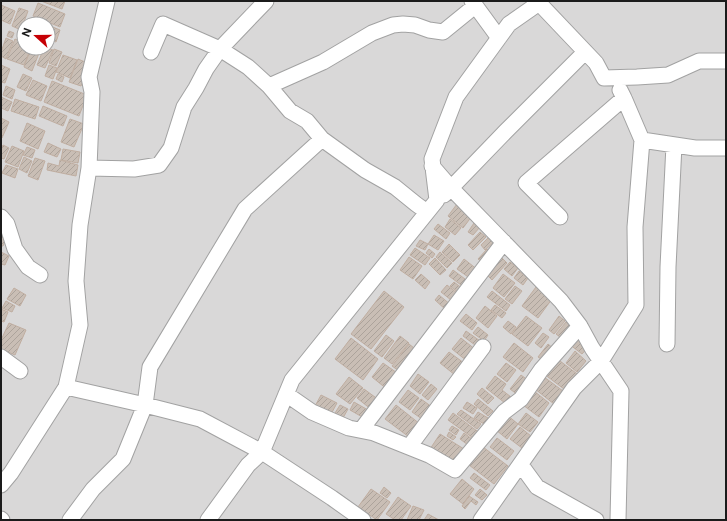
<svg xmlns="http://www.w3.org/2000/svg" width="727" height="521" font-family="'Public Sans',sans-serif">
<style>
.residential{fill:#d9d8d8;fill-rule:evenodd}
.building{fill:url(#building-hatch);stroke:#c0aea1}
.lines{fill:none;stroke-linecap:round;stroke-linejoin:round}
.minor-casing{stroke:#a2a2a2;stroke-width:17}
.minor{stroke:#fff;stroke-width:15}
</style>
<defs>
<pattern id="building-hatch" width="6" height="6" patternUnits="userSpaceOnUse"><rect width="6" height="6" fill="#c9beb5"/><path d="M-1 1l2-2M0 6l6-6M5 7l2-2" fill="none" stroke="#aca39b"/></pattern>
</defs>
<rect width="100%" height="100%" fill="#eee8df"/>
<!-- residential -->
<path class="residential" d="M1,1H726V520H1ZM24,24H48V48H24Z"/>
<!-- building -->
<path class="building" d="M41,1H65L62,9Z
M38,3L65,14L60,27L33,16Z
M1,5L15,11L10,24L1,20Z
M19,8L28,11L21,30L12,26Z
M31,18L45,24H29Z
M48,25L60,30L56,42L48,39Z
M9,31L14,33L12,38L7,36Z
M21,32L24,33V42L18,40Z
M6,38L13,41L6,59L1,56V52Z
M15,39L24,43V48H31L24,65L7,59Z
M31,48H41L32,71L24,67Z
M44,48H48L53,50L45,68L37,65Z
M54,49L62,52L56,66L49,63Z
M63,55L77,60L70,78L56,72Z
M78,59L90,64L81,86L69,82Z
M1,65L10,69L5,83L1,82Z
M49,65L57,68L53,79L45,76Z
M23,74L32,78L26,91L17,87Z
M58,74L64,77L62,82L56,79Z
M33,80L47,86L41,101L26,95Z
M52,81L87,95L79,116L44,102Z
M6,86L15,90L12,99L3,95Z
M1,97L12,102L8,111L1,108Z
M15,99L39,107L35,119L11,111Z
M43,106L67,116L63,126L39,116Z
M1,118L9,122L2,138L1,137Z
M70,119L84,124L74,147L61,142Z
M27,123L45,131L38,149L20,141Z
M48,143L61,149L57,157L44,152Z
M3,145L9,148L4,159L1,158V150Z
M12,146L24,151L18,167L5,162Z
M27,147L35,150L32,158L23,155Z
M63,149L80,152L78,163L61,160Z
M24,157L32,161L27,173L19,169Z
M35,158L45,161L38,180L28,176Z
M60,160L78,165L76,176L47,170L48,163L59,166Z
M6,165L18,169L15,178L2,173Z
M457,204L472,216L463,228L448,216Z
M450,219L461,228L455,235L445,227Z
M474,223L480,227L473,235L468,232Z
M438,224L450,233L446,239L434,229Z
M480,232L486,237L473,250L468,245Z
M1,235L7,237L3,246H1Z
M434,235L444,241L438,250L428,244Z
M489,237L494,242L485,250L481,245Z
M420,240L428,244L425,250L416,246Z
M449,244L460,255L453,262L442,252Z
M415,248L430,258L425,265L410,255Z
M429,249L435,254L432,258L426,253Z
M487,249L492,253L483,263L478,259Z
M1,252L9,256L5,265L1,264Z
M440,252L452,263L447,268L436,257Z
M409,257L422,266L413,279L400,270Z
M501,257L507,263L492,280L485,273Z
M435,258L446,270L440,275L429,264Z
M464,259L478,270L471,279L457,269Z
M510,262L518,268L512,276L504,269Z
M453,270L469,282L465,288L449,276Z
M519,271L528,278L523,285L514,278Z
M421,274L430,282L425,289L415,280Z
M503,274L515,283L504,297L493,288Z
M454,282L463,289L459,293L450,286Z
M447,285L457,293L451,300L441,292Z
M515,286L522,291L512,304L505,299Z
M536,287L552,299L538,318L522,306Z
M14,288L26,295L20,306L7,299Z
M384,291L404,307L371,349L351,334Z
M492,291L510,305L506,311L487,297Z
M439,295L451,305L446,310L435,300Z
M6,301L15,306L12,312L2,308Z
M495,305L506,313L502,318L491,310Z
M485,306L497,316L488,328L476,318Z
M1,309L8,312L4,322L1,321Z
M466,314L477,323L472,330L460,321Z
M526,316L542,328L528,346L512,334Z
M559,316L565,321L554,334L549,330Z
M508,321L516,327L511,334L503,327Z
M566,322L575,329L565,341L556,334Z
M9,323L26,330L15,355L1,349V340Z
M478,327L488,335L484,341L473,333Z
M466,331L483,343L479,348L463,336Z
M543,333L549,337L541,348L535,343Z
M576,334L590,345L582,354L569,344Z
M386,335L394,341L382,357L374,351Z
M400,336L409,343L392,364L384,358Z
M351,338L378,359L363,380L335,359Z
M461,338L476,350L467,361L452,349Z
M514,343L533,358L523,372L503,357Z
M409,344L419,352L402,373L392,366Z
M548,344L554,349L544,361L538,357Z
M575,351L586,361L577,372L566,363Z
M449,352L464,363L455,375L440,363Z
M556,358L580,376L568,392L544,374Z
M383,363L400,375L388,390L372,377Z
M506,363L516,370L507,382L497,374Z
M418,374L429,382L420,394L410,386Z
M521,375L529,381L518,395L510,389Z
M495,376L506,384L502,390L511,397L505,403L486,388Z
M349,377L363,388L350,404L336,394Z
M544,377L563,391L554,404L535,389Z
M431,384L437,389L428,400L422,395Z
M482,388L494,398L488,404L477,394Z
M364,389L379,400L372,410L357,398Z
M408,390L419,398L410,410L399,402Z
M534,391L549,403L539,417L523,405Z
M321,395L337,403L330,416L314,408Z
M421,399L432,407L422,419L412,412Z
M478,399L493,411L488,416L474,404Z
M354,402L368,410L364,418L350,410Z
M467,402L477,408L473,414L463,408Z
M340,405L348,409L343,418L335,413Z
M396,405L420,424L409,437L385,419Z
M461,410L481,424L477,429L457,414Z
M478,412L488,418L484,424L474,418Z
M453,413L481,434L476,440L448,420Z
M526,413L538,422L530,432L518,424Z
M507,415L518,424L507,439L496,430Z
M452,426L459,430L456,435L449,430Z
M520,427L531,436L522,448L510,439Z
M449,432L456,437L453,440L447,436Z
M464,433L472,439L468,445L460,439Z
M440,434L464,449L455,465L430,449Z
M497,438L514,451L507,460L490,447Z
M483,447L508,466L494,484L469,465Z
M474,473L490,485L486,490L470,478Z
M462,479L474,489L463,504L450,494Z
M384,487L391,493L387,498L380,493Z
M371,489L390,502L377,520L358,507Z
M480,489L487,495L482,500L475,495Z
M469,496L478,502L476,505L471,501L465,509L462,506Z
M398,497L411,506L401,520H395L386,514Z
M413,506L424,510L419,520H407Z
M428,514L439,520H424Z"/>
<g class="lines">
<!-- minor casing -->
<g class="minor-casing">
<path id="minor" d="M107,1L89,77L92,92L89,168L134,169L159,165L171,148L184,107L196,88L206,69L220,49L248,67L269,86L290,111L307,121L322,139
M472,1L499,38
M539,3L596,63L604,78L637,77L668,75L699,61H726
M151,52L163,24L220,49L266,1
M269,86L323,62L372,33L393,25L403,24L415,25L429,30L443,32L475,6
M620,90L624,98L642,140L695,148H726
M432,166L451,188L561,301L580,326L592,348L621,391L618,520
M444,195L451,188L506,131L585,52
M1,217L7,224L15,249L28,267L40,275
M560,217L526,183L624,98
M667,344L668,267L674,145
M1,357L20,371
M66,387L80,325L76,281L80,225L89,168
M286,394L312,412L349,428L374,433L429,455L455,470L504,412L521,399L541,370L580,326
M361,430L504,242
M409,447L483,347
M521,465L537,487L596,520
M1,485L11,473L66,387L145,405L200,419L262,452L292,380L437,200L432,159L456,97L509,24L539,3L541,1
M1,519L2,520
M70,520L93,489L123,459L145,405L150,367L245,209L322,139L365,170L395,187L416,204L427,212
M208,520L248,465L262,452L332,498L363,520
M481,520L574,388L601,361L636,305L635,227L642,140"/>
</g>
<!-- minor -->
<use href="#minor" class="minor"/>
</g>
<!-- border -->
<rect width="727" height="521" fill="none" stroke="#1b1b1b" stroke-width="4"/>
<!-- north arrow -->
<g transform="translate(36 36) rotate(291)"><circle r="19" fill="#ffffff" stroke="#a4a4a4"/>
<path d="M0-3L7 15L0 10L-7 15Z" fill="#c60005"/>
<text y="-6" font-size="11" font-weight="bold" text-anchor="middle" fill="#1b1b1b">N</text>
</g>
</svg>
